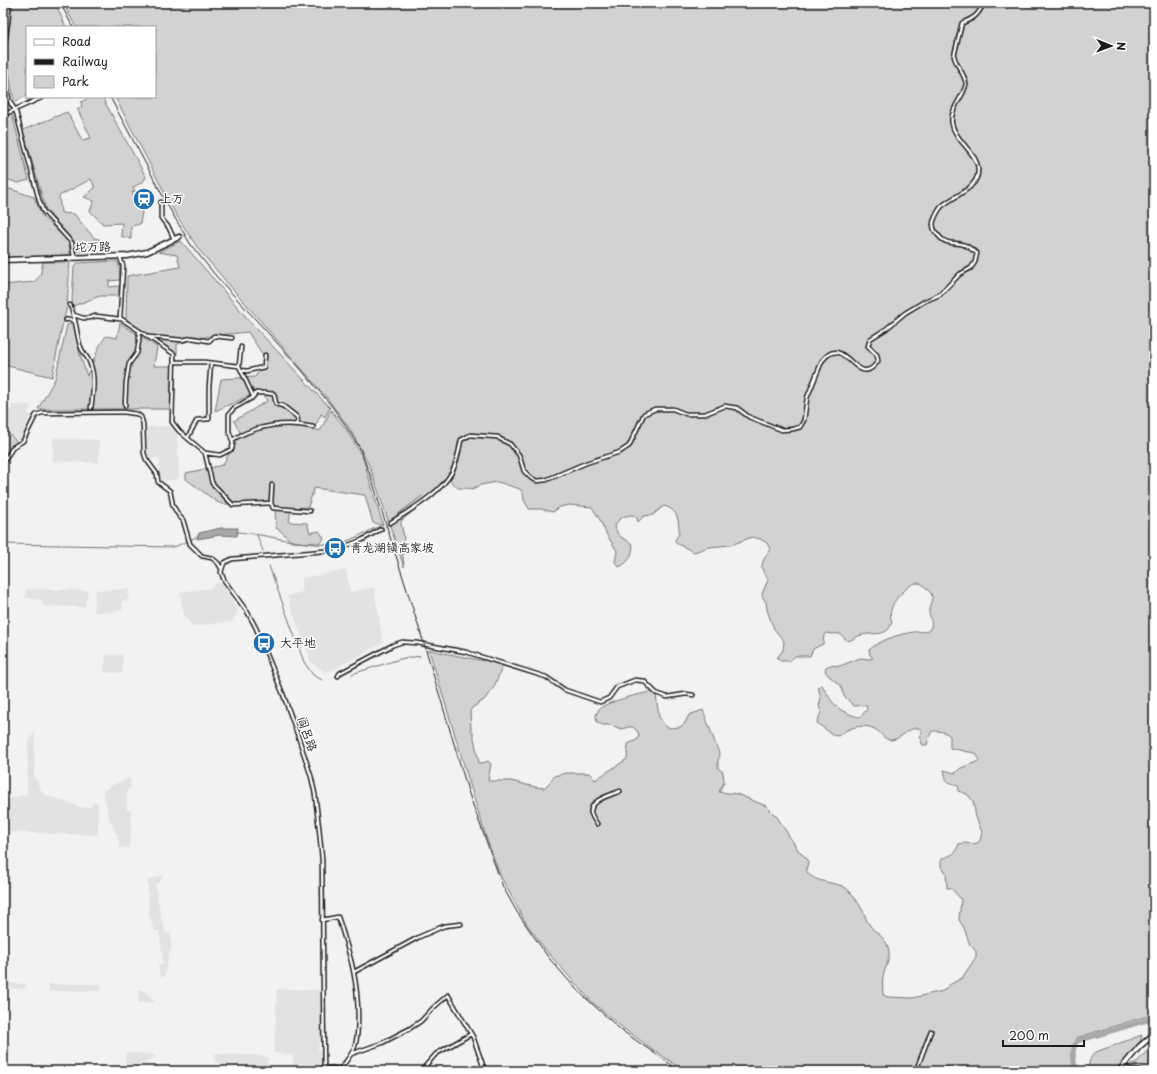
<svg xmlns="http://www.w3.org/2000/svg" width="1157" height="1074" font-family="'Playpen Sans','LXGW WenKai TC',sans-serif">
<style>
.built{fill:#e2e2e2}
.green{fill:#d2d2d2;stroke:#777}
.water{fill:#a8a8a8;stroke:#707070}
.lines{fill:none;stroke-linecap:round;stroke-linejoin:round}
.stream{stroke:#707070;stroke-width:1}
.river{stroke:#a8a8a8;stroke-width:5}
.minor-tunnel{stroke:#d2d2d2;stroke-width:2.5;stroke-dasharray:2.5 1;stroke-linecap:butt}
.minor-casing{stroke:#1c1c1c;stroke-width:5.5}
.secondary-casing{stroke:#1c1c1c;stroke-width:7}
.primary-casing{stroke:#1c1c1c;stroke-width:7}
.minor{stroke:#fff;stroke-width:2.5}
.secondary{stroke:#fff;stroke-width:4}
.primary{stroke:#fff;stroke-width:4}
.rail{stroke:#1c1c1c;stroke-width:1}
.labels{text-anchor:middle;stroke-width:3;stroke-linejoin:round;paint-order:stroke}
.poi-label{font-size:12px;fill:#1c1c1c;stroke:#fff;text-anchor:start}
.street-label{font-size:12px;fill:#1c1c1c;stroke:#fff}
</style>
<rect width="100%" height="100%" fill="#f2f2f2"/>
<filter id="ink" filterUnits="userSpaceOnUse"><feTurbulence type="fractalNoise" baseFrequency=".025" numOctaves="2"/><feDisplacementMap in="SourceGraphic" scale="8" xChannelSelector="R" yChannelSelector="G"/><feConvolveMatrix kernelMatrix="1 2 1 2 8 2 1 2 1" color-interpolation-filters="sRGB"/></filter>
<g filter="url(#ink)">
<!-- built -->
<path class="built" d="M12,405H31L28,413L34,416L19,442L13,435L3,427V408L11,410Z
M172,426L177,434L179,476L174,480L160,481L159,458L150,459L147,455L146,427Z
M53,438L99,440V463L53,461Z
M346,570L350,592L374,587L383,643L327,673L311,662L287,596L302,592V578Z
M223,582L238,611L232,622L192,626L184,615L180,592L211,588L216,583Z
M26,589L82,590L88,591L85,607L43,606L42,600L25,598Z
M129,589L128,600L122,601L123,609L114,612H94L95,590Z
M106,655H123L122,673L104,672Z
M35,731L34,776L43,794L84,808L90,807L94,802L98,803V835L3,832V801L27,794L28,743Z
M130,778V789H127V810H131V834L129,848H119L118,834L116,833L109,818L103,791L112,785Z
M3,867L8,868L7,977H3Z
M163,875L160,882L155,884L162,923L164,924L165,934L171,933V951L169,952L165,976L160,977L158,965H163L162,952L159,931L154,930L149,914L148,880Z
M3,983L26,984L25,989L3,988Z
M49,984H101V991H49Z
M139,989L147,993L155,1002L138,1003Z
M277,989L321,990L322,1040L319,1042L318,1049L322,1052L321,1071H293V1055L274,1053Z
M126,1052L155,1055V1057L143,1064H125Z
M214,1054L251,1055L268,1057V1066L231,1067L215,1062Z"/>
<!-- green -->
<path class="green" d="M13,3H55L66,27H27V97H37L28,101L26,96L14,102L6,53Z
M63,3H1154V1014L1076,1038C1070,1048 1072,1061 1076,1071H684L624,1029L592,1002L548,953L526,923L500,875L486,837L429,650L484,661L486,658L504,662L499,675L494,687L484,700L473,707L470,711L471,729L473,733L479,763H483L488,761L491,764L488,781H511L535,787L544,788L550,782L554,776L566,773H589L595,780L627,759L628,744L637,740L639,736L638,732L633,727H628L622,729L610,725H603L597,722L596,715C597,713 598,711 599,709C606,702 642,693 652,692L656,695L659,717L665,726L670,728L680,727L685,723L689,715L703,710L720,756L718,760V768L723,772L724,782L719,792L737,794L766,806L777,817L798,850L808,860C808,864 806,868 807,872C813,883 838,882 846,888C853,894 860,905 864,913C866,917 866,921 869,924C874,933 884,935 888,947C892,958 885,966 883,977C882,983 883,989 883,995L888,997L912,998L943,991L949,985L962,978L976,957V951L970,945L964,928L959,920L961,899L951,888H947L946,872L941,867V862L942,859C954,853 953,857 959,844C967,841 973,847 980,841L982,832L976,817L973,801L967,794L958,791L959,789L958,786C947,780 947,785 944,770L955,773L961,768L979,761C978,751 972,753 964,751C960,750 955,749 950,748V736C945,731 938,731 932,731L929,737L927,745H922L920,735L922,731L919,728C908,727 902,739 891,740C885,740 882,735 878,731C865,722 849,727 838,736L833,735L817,723L821,712L819,706L821,698L818,687L822,685C832,701 833,708 852,715C855,716 859,718 861,716C863,715 865,711 867,709L866,705L854,706L844,696L841,686L829,676L825,671L826,667L830,665L840,666L860,658L869,659L873,658L870,655L869,650C880,640 899,634 914,632C919,631 925,633 929,630C934,625 930,618 929,613C928,602 938,598 926,588C924,586 922,583 918,583C912,583 907,588 903,592C895,598 887,612 892,621C889,638 874,632 862,635C856,636 854,640 847,641C845,639 842,635 840,634C836,633 832,635 826,633L824,635L823,644L813,649L810,656H795L790,661H781L777,658L783,650L784,641L774,629L767,610L766,602L763,598L762,594L768,580C767,576 764,575 763,571C759,565 767,554 770,549L767,543L760,539L752,537L731,545L709,547L694,552L676,543L675,540L679,534C679,522 679,510 664,506L661,508L653,515L644,516L638,522L637,518L633,515C625,515 618,518 615,526C618,540 625,537 633,545C632,557 629,562 619,567L615,562L617,551L607,535L599,518L592,507L569,505L560,507L553,512L541,509H529L524,500L523,493L520,489L498,482L480,485L472,489C458,486 460,493 449,479L439,490L401,521V524L404,537L402,547L404,567L370,467L350,429L327,398L199,250L175,213L115,97H155V27H76Z
M91,97H102L146,177L143,182L133,187L135,191L132,192L142,212L140,224L131,226V239L121,236L122,223L103,224L90,211L94,201L84,197L95,188L91,179L59,196L61,213L74,214L94,238L99,239L98,247L90,248L89,257H77L74,241L46,210L23,130L67,112L82,140L91,138L77,108H82L81,102Z
M3,114H12L29,180L18,183L6,179L4,187L34,197L42,216L69,242L70,257L3,258Z
M181,241L253,325L330,408L325,417L321,414L314,429L320,431L331,410L346,429L363,458L383,525L373,523L365,495L314,488L308,507L291,508L289,522L307,523L310,533L319,531L324,538L321,543L291,542L281,531L276,528L275,507L272,503L223,504L217,502L186,479V473L223,465L240,432L234,421L267,401L262,390L215,411L221,379L255,377L266,360L248,332L209,336L177,344V354L132,325L126,318L127,276L180,267L177,255L158,252Z
M117,261L119,266L120,280L109,281V287L119,286V296H100L73,306L72,299L74,267L77,263Z
M43,262H70L67,307L61,331L52,377L4,365L3,366V285L34,282L40,276Z
M72,323L75,325L79,351L87,376L100,345L106,336L117,338L120,323L157,347L154,366H172L170,409H38L55,379L67,325Z
M3,429L6,430L17,442L12,446L3,460Z
M1142,1035L1140,1042L1115,1071H1090C1087,1064 1090,1057 1096,1052Z
M1154,1043V1071H1122L1130,1065L1138,1061Z"/>
<!-- water -->
<path class="water" d="M221,528H238L237,536L220,535L197,539L199,533Z"/>
<g class="lines">
<!-- stream -->
<path class="stream" d="M389,521L422,496
M237,532C268,534 311,549 340,543C353,540 367,531 380,526
M257,535L263,551
M190,540L198,536
M3,544L174,547L188,541
M269,566L304,662L313,675L322,680
M352,674L400,659L420,656"/>
<!-- river -->
<path class="river" d="M1077,1071C1073,1062 1071,1049 1077,1041L1154,1018"/>
<!-- minor-tunnel -->
<path class="minor-tunnel" d="M179,237L190,233
M381,529L390,523"/>
<!-- minor casing -->
<g class="minor-casing">
<path id="minor" d="M3,53L8,21L9,3
M3,55L9,100L16,112L39,200L43,211L72,243L74,257
M3,115L43,97
M161,202V218L169,228L174,239
M120,257L123,266L120,318L174,354L172,422L179,431L205,453L212,483L233,505L271,503
M70,305C76,318 76,331 80,345C82,352 86,355 89,361C96,376 93,392 91,408
M74,315L83,318H89L96,316L120,319
M66,320L70,319L75,322
M149,337L182,340L192,338L209,341L214,336L232,338
M241,347L239,366L253,396
M174,362H204L239,366
M241,370L247,371L264,367L265,355
M125,406L126,383L129,364L137,353L139,341V332
M188,437L197,420L209,419V387L211,363
M232,440C256,425 286,421 313,427
M205,453L220,455L232,449L233,443L229,431V414L234,408L252,398L256,393H265L274,394L276,404L283,406L297,417L298,422L296,424
M3,463L13,447L23,441L36,415L42,413L123,412L137,414L141,417L143,424L144,453L146,459L157,474L158,482L170,491L173,506L179,516L183,520L190,544L202,556L212,558L218,563L221,568
M272,485L271,503L273,508L310,511
M390,523C410,510 440,494 452,472C457,463 459,451 461,440L470,435L498,437L500,439L510,444L519,455L524,471L531,478L537,481L546,480L586,463L620,452L629,446L644,414L655,409H673L686,414H705L725,406L737,408L749,417L782,430L793,429L800,427L804,420L807,398L822,361C845,330 857,393 878,361L877,355L868,346L870,339L886,329L905,313L925,301L939,295L960,274L971,268L975,262L977,253C973,251 970,248 967,246C955,240 948,248 937,234C933,229 932,225 934,220C936,215 938,210 942,206C953,196 978,189 978,171C979,154 955,141 952,124C949,109 964,97 966,84C965,74 956,66 954,56L962,23C975,18 978,15 984,3
M338,676L340,673L393,645L402,642L417,643L466,652L546,677L565,690L600,702L609,698L617,687L635,680L644,681L656,693L667,697L686,694L693,695
M597,824C595,821 592,816 591,813C589,800 611,795 620,791
M322,920L338,917C349,952 358,978 358,1016C358,1026 358,1036 355,1046C352,1055 345,1062 340,1070
M354,972L419,937L444,926L461,924
M351,1054L382,1043L409,1029L421,1021L433,1008L448,995L473,1037L485,1071
M1122,1068L1140,1071
M346,1071L332,1068L324,1069L322,859L319,828L315,794L311,776L298,736L283,694L256,628L248,613L224,580L221,572L224,563L232,559L336,550L362,540L381,529
M421,1071L436,1054L471,1034
M918,1071L917,1068L931,1031"/>
</g>
<!-- secondary casing -->
<g class="secondary-casing">
<path id="secondary" d="M3,260L127,256L147,252L179,237"/>
</g>
<!-- primary casing -->
<g class="primary-casing">
<path id="primary" d="M1119,1071L1139,1047L1154,1034"/>
</g>
<!-- minor -->
<use href="#minor" class="minor"/>
<!-- secondary -->
<use href="#secondary" class="secondary"/>
<!-- primary -->
<use href="#primary" class="primary"/>
<!-- rail -->
<path class="rail" d="M60,3L73,27
M110,97L172,213L191,245L216,276L299,367L330,404L344,423L359,447L371,477L426,650L469,794L503,887L517,912L548,957L577,990L621,1030L680,1071"/>
</g>
</g>
<!-- icons -->
<defs>
<g id="station-disc" transform="scale(1.15)"><circle r="9.5" fill="#1f6fb2" stroke="#fff"/><path d="M-3-6H3Q5-6 5-4V2Q5 4 3 4L4.5 6H3L1.5 4h-3L-3 6H-4.5L-3 4Q-5 4-5 2V-4Q-5-6-3-6ZM-3.5-4v3h7v-3ZM-3.5 1v1.5H-2V1ZM2 1v1.5H3.5V1Z" fill="#fff"/></g>
<g id="bus-disc" transform="scale(1.15)"><circle r="9.5" fill="#1f6fb2" stroke="#fff"/><path d="M-5-6H5V4H4V6H2V4H-2V6H-4V4H-5ZM-3.5-4V0h7V-4ZM-3.5 1.2v1.5H-2V1.2ZM2 1.2v1.5H3.5V1.2Z" fill="#fff"/></g>
</defs>
<g fill-rule="evenodd">
<use href="#station-disc" x="144" y="199"/>
<use href="#bus-disc" x="335" y="548"/>
<use href="#bus-disc" x="264" y="643"/>
</g>
<g class="labels">
<!-- poi labels -->
<g class="poi-label">
<text x="160" y="203">上万</text>
<text x="350" y="552">青龙湖镇高家坡</text>
<text x="280" y="647">大平地</text>
</g>
<!-- street labels -->
<g class="street-label">
<text transform="translate(93 247) rotate(-1)" y="4">坨万路</text>
<text transform="translate(307 734) rotate(71)" y="4">阎吕路</text>
</g>
</g>
<!-- margin -->
<rect width="1157" height="1074" fill="none" stroke="#fff" stroke-width="16"/>
<rect x="8" y="8" width="1141" height="1058" fill="none" stroke="#1c1c1c" stroke-width="1.5" filter="url(#ink)"/>
<!-- legend -->
<rect x="26" y="26" width="130" height="72" fill="#ffffff" stroke="#a4a4a4"/>
<rect x="34" y="39" width="20" height="6" fill="#ffffff" stroke="#a4a4a4"/>
<text x="62" y="46" font-size="12" fill="#1c1c1c">Road</text>
<rect x="34" y="59" width="20" height="6" fill="#1c1c1c" stroke="#a4a4a4"/>
<text x="62" y="66" font-size="12" fill="#1c1c1c">Railway</text>
<rect x="34" y="76" width="20" height="12" fill="#d2d2d2" stroke="#a4a4a4"/>
<text x="62" y="86" font-size="12" fill="#1c1c1c">Park</text>
<!-- north arrow -->
<g transform="translate(1111 46) rotate(91)" stroke="#ffffff" stroke-width="3" paint-order="stroke">
<path d="M0-3L7 15L0 10L-7 15Z" fill="#1c1c1c"/>
<text y="-6" font-size="11" font-weight="bold" text-anchor="middle" fill="#1c1c1c">N</text>
</g>
<!-- scale -->
<path d="M1003 1040v6h81v-6" fill="none" stroke="#1c1c1c" stroke-width="2"/>
<text x="1009" y="1040" font-size="12" fill="#1c1c1c" stroke="#ffffff" stroke-width="3" paint-order="stroke">200 m</text>
</svg>
